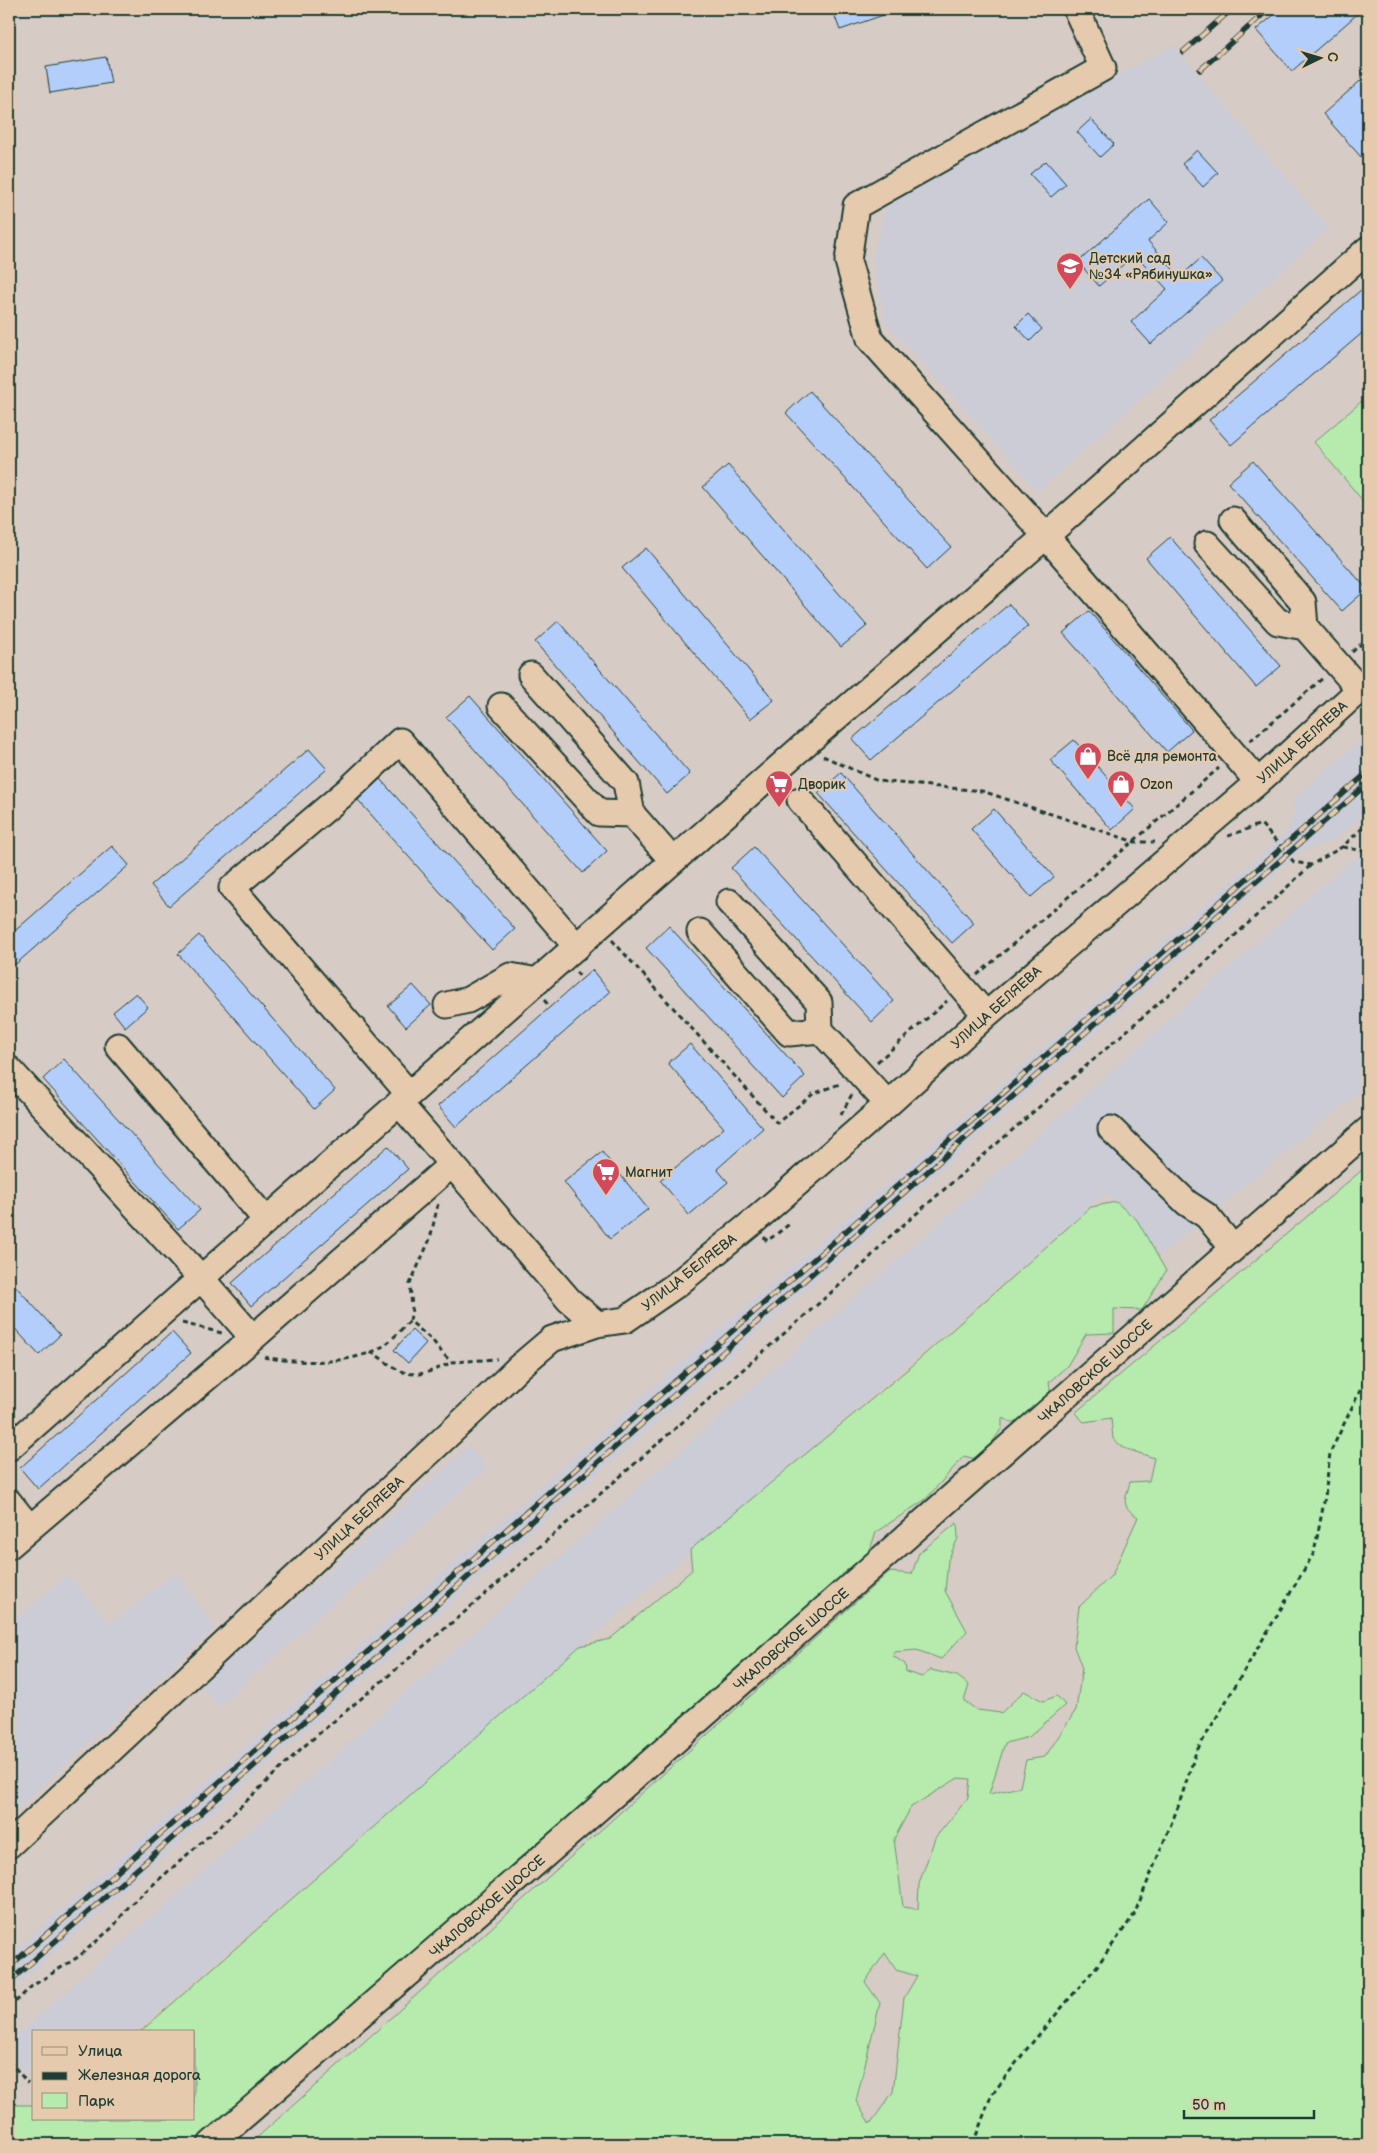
<svg xmlns="http://www.w3.org/2000/svg" width="1377" height="2153" font-family="'Balsamiq Sans',sans-serif">
<style>
.built{fill:#ccccd6}
.green{fill:#b6ebad;stroke:#6a9470;fill-rule:evenodd}
.building{fill:#b4cefc;stroke:#1f3d34}
.lines{fill:none;stroke-linecap:round;stroke-linejoin:round}
.minor-casing{stroke:#1f3d34;stroke-width:29}
.path{stroke:#1f3d34;stroke-width:3;stroke-dasharray:5 4;stroke-linecap:butt}
.minor{stroke:#e6caad;stroke-width:25}
.rail-casing{stroke:#1f3d34;stroke-width:5.5}
.rail{stroke:#e6caad;stroke-width:4;stroke-dasharray:11;stroke-linecap:butt}
.labels{text-anchor:middle;stroke-width:4;stroke-linejoin:round;paint-order:stroke}
.poi-label{font-size:14px;fill:#1f3d34;stroke:#e6caad;text-anchor:start}
.street-label{font-size:14px;fill:#1f3d34;stroke:#e6caad}
</style>
<rect width="100%" height="100%" fill="#d7cbc5"/>
<filter id="ink" filterUnits="userSpaceOnUse"><feTurbulence type="fractalNoise" baseFrequency=".02" numOctaves="2"/><feDisplacementMap in="SourceGraphic" scale="10" xChannelSelector="R" yChannelSelector="G"/><feConvolveMatrix kernelMatrix="1 2 1 2 8 2 1 2 1" color-interpolation-filters="sRGB"/></filter>
<g filter="url(#ink)">
<!-- built -->
<path class="built" d="M1173,45L1329,228L1038,491L884,321L873,258L887,197Z
M1368,733V811L1335,840L1301,851L652,1426L9,1992V1955L626,1410L1040,1050L1289,830L1296,797Z
M1363,856L1368,862V1084L1160,1255L1106,1193L135,2032H34V2081L9,2053V2042L1352,859Z
M469,1446L487,1468L219,1706L199,1686Z
M176,1573L215,1628L9,1816V1625L67,1575L111,1623Z"/>
<!-- green -->
<path class="green" d="M1368,396V507L1314,442Z
M1368,1165V2144H250L889,1572L912,1574L919,1553L957,1523L958,1538L948,1560L945,1591L967,1631L941,1659L917,1650L894,1652L893,1656L905,1664L906,1672L922,1677L931,1670L957,1676L969,1685L964,1701L977,1710L1001,1713L1024,1691L1043,1701L1057,1696L1065,1705L1029,1737L1005,1743L989,1794L1020,1787L1026,1760L1045,1757L1076,1710L1082,1668L1074,1647L1079,1607L1112,1575L1138,1517C1120,1505 1125,1502 1130,1482L1149,1481L1154,1458L1124,1448L1113,1439L1111,1418L1084,1422L1075,1413ZM958,1778L970,1779L968,1798L935,1838L919,1884L918,1909L903,1907L894,1839L911,1807ZM885,1953L896,1970L917,1976L904,1998L893,2092L870,2124L856,2101L880,2003L865,1982Z
M1116,1202L1137,1220L1166,1271L1142,1310L1114,1309V1333L1086,1334L1067,1366L1049,1382L1051,1398L1020,1426L1002,1418V1428L980,1460L964,1456L926,1499L876,1532L866,1561L203,2144H9V2105H34V2119H194V2032H140L580,1646L610,1639L692,1570L690,1550L908,1369L1091,1207Z"/>
<!-- building -->
<path class="building" d="M832,9H894L895,11L840,30Z
M1281,9H1363L1292,71L1256,30Z
M106,57L111,83L50,93L46,67Z
M1368,74V165L1323,114Z
M1091,119L1114,144L1100,157L1077,132Z
M1197,150L1218,173L1203,187L1182,164Z
M1046,161L1066,184L1051,197L1030,174Z
M1149,199L1169,222L1148,241L1180,277L1201,258L1222,281L1151,344L1131,322L1167,289L1135,254L1099,286L1078,262Z
M1368,284V328L1231,445L1209,420Z
M1028,314L1042,329L1030,341L1016,326Z
M810,391L951,547L927,569L786,413Z
M1253,461L1367,589L1342,611L1228,483Z
M728,465L867,626L841,647L703,487Z
M1170,537L1281,666L1256,687L1146,558Z
M646,548L774,700L750,719L622,568Z
M1009,604L1028,626L871,760L852,739Z
M1089,611L1192,730L1167,752L1063,633Z
M558,621L690,774L667,794L535,642Z
M470,696L607,851L583,873L446,717Z
M1074,740L1135,809L1112,830L1050,760Z
M309,749L327,769L169,906L151,885Z
M841,773L974,923L952,943L818,793Z
M380,779L515,929L492,950L358,800Z
M994,809L1054,877L1031,897L971,829Z
M112,846L129,865L9,970V936Z
M754,847L894,1001L872,1022L731,868Z
M669,926L805,1076L782,1098L646,948Z
M199,935L335,1090L314,1109L178,954Z
M592,970L610,992L456,1127L438,1106Z
M413,985L431,1005L406,1027L388,1006Z
M136,993L148,1007L125,1027L113,1012Z
M690,1044L763,1128L717,1169L728,1182L689,1215L660,1180L724,1128L668,1063Z
M64,1059L200,1210L178,1229L43,1079Z
M388,1146L408,1169L251,1306L232,1283Z
M602,1152L648,1209L610,1239L564,1182Z
M9,1279L60,1335L39,1355L9,1322Z
M412,1330L426,1343L408,1363L394,1350Z
M172,1332L191,1353L38,1489L20,1468Z"/>
<g class="lines">
<!-- minor casing -->
<g class="minor-casing">
<path id="minor" d="M1076,9L1103,68L856,206L848,261L870,339L1046,536L1258,782
M1233,520L1303,602L1305,627
M1207,544L1278,622L1305,627L1360,690
M531,675L626,783L632,814L673,861
M501,706L599,813L632,814
M800,800L986,1015
M729,902L819,1002L820,1030
M700,932L789,1033L820,1030L888,1104
M447,1005L468,1000L510,976L538,981
M118,1046L266,1220
M9,1069L200,1277L253,1338
M409,1094L232,888L347,791L400,741L577,947
M399,1103L569,1300L597,1324
M1111,1129L1187,1203L1207,1216L1233,1248
M9,1448L802,747L1046,536L1368,249
M9,1502L30,1528
M9,1546L253,1338L451,1165
M9,1845L481,1404L519,1367L552,1339L597,1324L625,1320L676,1285L753,1222L888,1104L986,1015L1258,782L1368,682
M211,2144L577,1827L1368,1130"/>
</g>
<!-- path -->
<path class="path" d="M1352,652L1368,638
M1250,741L1323,678
M823,756L878,781L982,791L1135,842H1155
M1228,836L1261,824L1294,862L1311,865L1342,847L1368,823
M1343,847L1364,851L1368,857
M612,940L777,1123L813,1094L842,1083
M576,972L582,979
M977,975L1219,768
M544,1000L550,1007
M877,1062L947,1001
M841,1115L852,1094
M438,1204L430,1239L410,1284L412,1308L410,1321L433,1341L444,1355L452,1362L497,1359
M764,1237L767,1241L791,1223
M182,1323L222,1333
M370,1352C380,1356 387,1364 397,1369C416,1380 433,1371 452,1362
M264,1357C298,1364 355,1365 385,1345C394,1338 402,1328 410,1321
M9,2008L32,1986L78,1957L113,1927L130,1905L221,1825L303,1747L467,1610L865,1263L886,1240L1215,954L1311,865
M9,2061L28,2083
M973,2144L991,2096L1026,2050L1097,1966L1134,1915L1178,1807L1196,1752L1314,1553L1325,1497L1330,1453L1368,1374"/>
<!-- minor -->
<use href="#minor" class="minor"/>
<!-- rail casing -->
<g class="rail-casing">
<path id="rail" d="M1183,52L1232,9
M1200,70L1269,9
M9,1967L1368,772
M9,1982L1368,783"/>
</g>
<!-- rail -->
<use href="#rail" class="rail"/>
</g>
</g>
<!-- icons -->
<defs>
<g id="school-pin" transform="scale(1.4375)"><path d="M0 17L-7.5 6A9.5 9.5 0 1 1 7.5 6Z" fill="#d1495b" stroke="#e6caad"/><path d="M0-5L7-2L0 1L-7-2ZM-4 1L0 2.5L4 1V4Q0 6-4 4Z" fill="#fff"/></g>
<g id="shop-pin" transform="scale(1.4375)"><path d="M0 17L-7.5 6A9.5 9.5 0 1 1 7.5 6Z" fill="#d1495b" stroke="#e6caad"/><path d="M-5-2.5h2.3a2.7 3.5 0 0 1 5.4 0H5L5.5 6h-11ZM-1.5-2.5h3a1.5 2.3 0 0 0-3 0Z" fill="#fff"/></g>
<g id="supermarket-pin" transform="scale(1.4375)"><path d="M0 17L-7.5 6A9.5 9.5 0 1 1 7.5 6Z" fill="#d1495b" stroke="#e6caad"/><path d="M-6-5.5h2.5l.6 2H6L4.5 2H-2.5L-4.4-4H-6ZM-1.5 3.2a1.3 1.3 0 1 0 .1 0ZM3 3.2a1.3 1.3 0 1 0 .1 0Z" fill="#fff"/></g>
</defs>
<g fill-rule="evenodd">
<use href="#school-pin" x="1070" y="266"/>
<use href="#shop-pin" x="1088" y="756"/>
<use href="#supermarket-pin" x="779" y="784"/>
<use href="#shop-pin" x="1121" y="784"/>
<use href="#supermarket-pin" x="606" y="1172"/>
</g>
<g class="labels">
<!-- poi labels -->
<g class="poi-label">
<text x="1089" y="263">Детский сад<tspan x="1089" dy="16">№34 «Рябинушка»</tspan></text>
<text x="1107" y="761">Всё для ремонта</text>
<text x="798" y="789">Дворик</text>
<text x="1140" y="789">Ozon</text>
<text x="625" y="1177">Магнит</text>
</g>
<!-- street labels -->
<g class="street-label">
<text transform="translate(1302 742) rotate(-42)" y="5">УЛИЦА БЕЛЯЕВА</text>
<text transform="translate(996 1007) rotate(-42)" y="5">УЛИЦА БЕЛЯЕВА</text>
<text transform="translate(689 1272) rotate(-38)" y="5">УЛИЦА БЕЛЯЕВА</text>
<text transform="translate(1095 1371) rotate(-42)" y="5">ЧКАЛОВСКОЕ ШОССЕ</text>
<text transform="translate(359 1518) rotate(-43)" y="5">УЛИЦА БЕЛЯЕВА</text>
<text transform="translate(791 1639) rotate(-41)" y="5">ЧКАЛОВСКОЕ ШОССЕ</text>
<text transform="translate(487 1906) rotate(-41)" y="5">ЧКАЛОВСКОЕ ШОССЕ</text>
</g>
</g>
<!-- margin -->
<rect width="1377" height="2153" fill="none" stroke="#e6caad" stroke-width="30"/>
<rect x="15" y="15" width="1347" height="2123" fill="none" stroke="#1f3d34" stroke-width="2" filter="url(#ink)"/>
<!-- legend -->
<rect x="32" y="2030" width="162" height="90" fill="#e6caad" stroke="#96927d"/>
<rect x="42" y="2047" width="25" height="8" fill="#e6caad" stroke="#96927d"/>
<text x="78" y="2056" font-size="15" fill="#1f3d34">Улица</text>
<rect x="42" y="2072" width="25" height="8" fill="#1f3d34" stroke="#96927d"/>
<text x="78" y="2080" font-size="15" fill="#1f3d34">Железная дорога</text>
<rect x="42" y="2093" width="25" height="15" fill="#b6ebad" stroke="#96927d"/>
<text x="78" y="2106" font-size="15" fill="#1f3d34">Парк</text>
<!-- north arrow -->
<g transform="translate(1320 58) rotate(85)" stroke="#e6caad" stroke-width="4" paint-order="stroke">
<path d="M0-4L9 19L0 12L-9 19Z" fill="#1f3d34"/>
<text y="-8" font-size="14" font-weight="bold" text-anchor="middle" fill="#1f3d34">С</text>
</g>
<!-- scale -->
<path d="M1184 2110v8h130v-8" fill="none" stroke="#1f3d34" stroke-width="2.5"/>
<text x="1192" y="2110" font-size="15" fill="#1f3d34" stroke="#e6caad" stroke-width="4" paint-order="stroke">50 m</text>
</svg>
